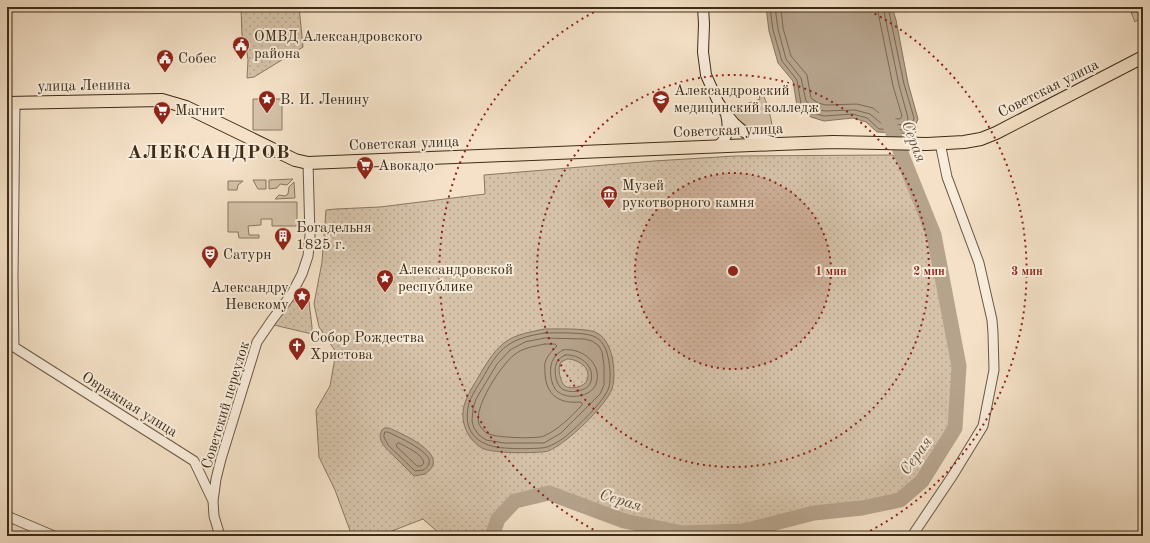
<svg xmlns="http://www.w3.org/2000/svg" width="1150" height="543" font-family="'Old Standard TT',serif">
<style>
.green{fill:#d5c2a9;stroke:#897760}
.forest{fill:url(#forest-crowns);stroke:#897760}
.park{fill:url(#park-dots);stroke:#897760}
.water{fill:#b6a38c;stroke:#86735e;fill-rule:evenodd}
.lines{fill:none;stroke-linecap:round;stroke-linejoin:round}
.shore{stroke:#7a6852;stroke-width:1}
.river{stroke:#b6a38c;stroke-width:15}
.tertiary-casing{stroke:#6b5944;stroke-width:11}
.secondary-casing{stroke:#3d2c18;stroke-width:12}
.primary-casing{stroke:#3d2c18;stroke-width:14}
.tertiary{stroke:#f8ecdb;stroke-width:9}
.secondary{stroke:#f8ecdb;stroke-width:10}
.primary{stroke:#f4e1c7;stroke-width:12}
.ring{fill:none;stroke:#8f2418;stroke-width:2;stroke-dasharray:2 4}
.labels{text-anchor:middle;stroke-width:4;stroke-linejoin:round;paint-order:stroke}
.poi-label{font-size:15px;fill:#3d2c18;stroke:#f8ecdb;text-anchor:start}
.street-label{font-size:15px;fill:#3d2c18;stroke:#f8ecdb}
.water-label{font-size:16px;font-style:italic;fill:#61503b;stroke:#f8ecdb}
.district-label{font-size:19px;font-weight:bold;letter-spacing:1px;fill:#3d2c18;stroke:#f8ecdb}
.centre{fill:#8f2418;stroke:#f8ecdb;stroke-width:2}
.ring-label{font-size:12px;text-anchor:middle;font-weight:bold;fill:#8f2418;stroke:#f8ecdb;stroke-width:4;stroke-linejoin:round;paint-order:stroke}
</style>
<defs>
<pattern id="forest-crowns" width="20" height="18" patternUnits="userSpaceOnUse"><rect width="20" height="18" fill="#d5c2a9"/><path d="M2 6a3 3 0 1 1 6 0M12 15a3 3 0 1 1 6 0" fill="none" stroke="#b8a791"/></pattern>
<pattern id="park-dots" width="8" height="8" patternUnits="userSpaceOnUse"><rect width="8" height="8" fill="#d5c2a9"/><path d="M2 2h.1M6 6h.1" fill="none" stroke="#b8a791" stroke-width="1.8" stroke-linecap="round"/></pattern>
</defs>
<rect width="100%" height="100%" fill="#f4e1c7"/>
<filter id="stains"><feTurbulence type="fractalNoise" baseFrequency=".005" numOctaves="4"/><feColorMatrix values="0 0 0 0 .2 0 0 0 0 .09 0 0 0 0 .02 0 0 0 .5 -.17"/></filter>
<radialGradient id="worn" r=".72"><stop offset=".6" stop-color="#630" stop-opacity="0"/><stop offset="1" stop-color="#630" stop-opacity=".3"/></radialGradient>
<!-- green -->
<path class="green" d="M761,91C768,103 771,118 773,131L769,133C753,132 739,123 730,110L760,99L758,92Z
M253,99H282V130H253Z
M293,179L287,185L280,184L277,188L269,189V180Z
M253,180H266V189H258Z
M228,181H243L238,185L237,190H228Z
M294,182L295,198L275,199L279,195L285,196L288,194L289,187Z
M228,202H297V226H272V219H261V225L248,226L249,235H259V238H239L238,232H228Z"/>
<!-- forest -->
<path class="forest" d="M1129,7H1143V16L1135,22Z"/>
<!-- park -->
<path class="park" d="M241,7H299L303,47L254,77L247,78L248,60L246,45L242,35Z
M893,155L911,180L924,225L934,263L947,331L954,378L950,426L933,464L906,495L710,530L665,525L625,515L554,489L521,496L495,515L487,536H440L439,533L423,519L379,536H352L335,490L319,457L316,410L330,386L336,352L319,327L314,304L322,262L326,210L336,209L380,207L485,194L484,175L654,161L735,156Z
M298,292L309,301L312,327V334L274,325Z"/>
<!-- water -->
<path class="water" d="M766,7H892L896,20L908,83L918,119L916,124L918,129L914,134L877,132L866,122L853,118L824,121L811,117L797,106L793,81L778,63L769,31Z
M544,329C556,329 585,328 595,332C605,336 609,346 612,356C614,366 615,380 612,389C605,407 566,444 548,451C543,453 509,453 502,452C496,451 487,451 482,448C467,439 460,422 464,406C467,395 473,386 479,376C486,364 493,352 504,343C515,334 531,332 544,329ZM567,359C577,359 592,367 587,380C585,387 571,390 565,386C560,382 557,367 561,362C563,361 565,360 567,359Z
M384,428H389C400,433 438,449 433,465C432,468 428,472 425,474L414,476C408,470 402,464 396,458C388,450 373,439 384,428Z"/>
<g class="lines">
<!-- shore -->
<path class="shore" d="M770,7L773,30L782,61L797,80L801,104L813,113L824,116L853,114L867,118L879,129L911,130L913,128L912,124L914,118L904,84L888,7
M775,7L778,29L786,59L801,78L806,101L815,109L825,111L855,110L870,114L882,124L905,125L907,123L908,118L899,85L883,7
M781,7L783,28L791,56L807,75L811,98L818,103L826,105L857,104L873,108L885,118L900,119L902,116L893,86L877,7
M545,333C557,333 583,332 593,336C602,339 606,348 608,357C610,366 611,378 609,387C605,401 577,427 565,437C560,441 553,445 547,447C542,449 512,449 505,448C481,447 463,434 468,408C469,398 477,388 482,379C489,367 496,353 508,345C518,338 532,335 545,333Z
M545,338L585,339L592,341L599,346L602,352L604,365V385L600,394L561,433L544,443H504L486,440L479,435L474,428L472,421L473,409L476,399L497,364L510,350L525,342Z
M545,344H555L557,346C553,351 548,354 546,360C544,364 545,368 545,373C546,395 559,404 580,402L582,403V405C571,417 559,429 544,436C537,439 498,438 489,434C485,433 481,428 479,424C473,408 501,365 514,355C522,348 535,346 545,344Z
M563,350C582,347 603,364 596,384C591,397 569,400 558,392C550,386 548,366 554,358C556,354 560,352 563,350Z
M565,355C579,354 595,365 591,381C589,392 567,395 560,387C555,381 553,367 558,360C560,358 563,356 565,355Z
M385,432H388C396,436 433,452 429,463C429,466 425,469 423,470L415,471L388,445L384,437Z
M399,443C406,447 423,454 424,463L421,466H417L396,446L397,444Z"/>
<!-- river -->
<path class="river" d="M492,536L498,519L515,501L549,493L624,521L683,533L744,531L814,513L862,508L900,500L922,481L955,428L959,366L934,235L893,133L886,115"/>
<!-- tertiary casing -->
<g class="tertiary-casing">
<path id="tertiary" d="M15,103L13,277L14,347L194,461L213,501
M7,516L54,536
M220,536L214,516L213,501L216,479L221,459L257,342L272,320L291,295L302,274L308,256L310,236L308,163
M912,536L953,475L983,426L994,370L993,333L992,320L979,263L947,177L940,143"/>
</g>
<!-- secondary casing -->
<g class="secondary-casing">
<path id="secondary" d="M703,7L704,24L703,52L706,75L718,102L725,112L734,123L744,132L757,138L773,142
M718,146C729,137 729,127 726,114"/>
</g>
<!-- primary casing -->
<g class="primary-casing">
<path id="primary" d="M7,103L162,100L186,107L295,160L308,163L778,144L833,142L927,144L964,142L981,139L996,133L1143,57"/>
</g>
<!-- tertiary -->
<use href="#tertiary" class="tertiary"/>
<!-- secondary -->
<use href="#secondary" class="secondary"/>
<!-- primary -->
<use href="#primary" class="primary"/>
</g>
<!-- distance rings -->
<circle cx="733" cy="271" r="98" fill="#8f2418" fill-opacity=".12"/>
<g class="ring">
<circle cx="733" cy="271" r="98"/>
<circle cx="733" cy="271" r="196"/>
<path d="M604 535A294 294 0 0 1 602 8M864 8A294 294 0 0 1 862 535"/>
</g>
<!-- icons -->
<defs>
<g id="civic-pin" transform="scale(0.9)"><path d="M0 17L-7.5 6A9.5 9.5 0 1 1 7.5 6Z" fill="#8f2418" stroke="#f8ecdb"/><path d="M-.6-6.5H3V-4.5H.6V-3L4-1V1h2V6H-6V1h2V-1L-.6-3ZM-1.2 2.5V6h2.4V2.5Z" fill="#fff"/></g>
<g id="sight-pin" transform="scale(0.9)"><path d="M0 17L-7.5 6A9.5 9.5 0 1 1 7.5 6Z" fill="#8f2418" stroke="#f8ecdb"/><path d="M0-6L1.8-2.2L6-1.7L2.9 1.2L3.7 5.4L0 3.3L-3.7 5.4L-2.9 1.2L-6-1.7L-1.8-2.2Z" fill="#fff"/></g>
<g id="university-pin" transform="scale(0.9)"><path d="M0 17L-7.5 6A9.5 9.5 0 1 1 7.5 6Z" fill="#8f2418" stroke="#f8ecdb"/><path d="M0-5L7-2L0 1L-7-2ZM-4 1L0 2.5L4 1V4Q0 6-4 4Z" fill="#fff"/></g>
<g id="supermarket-pin" transform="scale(0.9)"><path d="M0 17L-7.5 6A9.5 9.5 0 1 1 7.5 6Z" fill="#8f2418" stroke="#f8ecdb"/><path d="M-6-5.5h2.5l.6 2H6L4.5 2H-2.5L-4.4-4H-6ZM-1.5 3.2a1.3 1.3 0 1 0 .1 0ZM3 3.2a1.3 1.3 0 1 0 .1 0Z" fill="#fff"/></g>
<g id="museum-pin" transform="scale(0.9)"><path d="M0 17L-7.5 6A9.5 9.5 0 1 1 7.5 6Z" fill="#8f2418" stroke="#f8ecdb"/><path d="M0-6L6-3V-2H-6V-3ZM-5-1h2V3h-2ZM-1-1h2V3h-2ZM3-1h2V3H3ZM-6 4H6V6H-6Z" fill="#fff"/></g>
<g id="building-pin" transform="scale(0.9)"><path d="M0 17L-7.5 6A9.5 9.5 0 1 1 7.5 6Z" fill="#8f2418" stroke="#f8ecdb"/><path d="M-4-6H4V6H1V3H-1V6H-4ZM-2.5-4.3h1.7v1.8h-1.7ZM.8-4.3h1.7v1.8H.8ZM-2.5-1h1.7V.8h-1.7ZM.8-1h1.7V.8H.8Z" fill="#fff"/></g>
<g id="theatre-pin" transform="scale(0.9)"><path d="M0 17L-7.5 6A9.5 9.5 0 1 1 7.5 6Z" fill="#8f2418" stroke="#f8ecdb"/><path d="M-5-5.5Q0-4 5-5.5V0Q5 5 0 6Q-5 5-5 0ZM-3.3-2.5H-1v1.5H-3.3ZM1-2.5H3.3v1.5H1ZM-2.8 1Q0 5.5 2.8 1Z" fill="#fff"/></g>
<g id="church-pin" transform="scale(0.9)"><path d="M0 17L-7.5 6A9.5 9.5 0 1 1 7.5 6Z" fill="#8f2418" stroke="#f8ecdb"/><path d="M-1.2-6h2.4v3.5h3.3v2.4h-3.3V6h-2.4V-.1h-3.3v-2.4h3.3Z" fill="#fff"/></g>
</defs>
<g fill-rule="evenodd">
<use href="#civic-pin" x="241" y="45"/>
<use href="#civic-pin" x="165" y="58"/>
<use href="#sight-pin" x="267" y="99"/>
<use href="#university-pin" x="661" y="99"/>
<use href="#supermarket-pin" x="162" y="110"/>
<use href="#supermarket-pin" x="365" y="165"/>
<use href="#museum-pin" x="609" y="194"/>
<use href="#building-pin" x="283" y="236"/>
<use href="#theatre-pin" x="210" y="254"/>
<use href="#sight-pin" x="385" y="278"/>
<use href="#sight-pin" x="302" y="296"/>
<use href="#church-pin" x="297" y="346"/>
</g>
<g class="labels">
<!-- poi labels -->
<g class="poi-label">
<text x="254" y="41">ОМВД Александровского<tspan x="254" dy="17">района</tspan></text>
<text x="178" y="63">Собес</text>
<text x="674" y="95">Александровский<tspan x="674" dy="17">медицинский колледж</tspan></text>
<text x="280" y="104">В. И. Ленину</text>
<text x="175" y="115">Магнит</text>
<text x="378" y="170">Авокадо</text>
<text x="622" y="190">Музей<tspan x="622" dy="17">рукотворного камня</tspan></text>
<text x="296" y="232">Богадельня<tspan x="296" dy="17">1825 г.</tspan></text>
<text x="223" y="259">Сатурн</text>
<text x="398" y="274">Александровской<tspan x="398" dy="17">республике</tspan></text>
<text x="289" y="292" text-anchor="end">Александру<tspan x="289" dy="17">Невскому</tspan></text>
<text x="310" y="342">Собор Рождества<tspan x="310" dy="17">Христова</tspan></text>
</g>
<!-- street labels -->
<g class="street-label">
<text transform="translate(84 85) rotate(-1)" y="5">улица Ленина</text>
<text transform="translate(1048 88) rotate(-27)" y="5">Советская улица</text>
<text transform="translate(728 130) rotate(-2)" y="5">Советская улица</text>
<text transform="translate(404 143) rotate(-2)" y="5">Советская улица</text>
<text transform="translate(130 404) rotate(32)" y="5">Овражная улица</text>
<text transform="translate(225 405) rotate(-73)" y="5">Советский переулок</text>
</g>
<!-- water labels -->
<g class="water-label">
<text transform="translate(915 141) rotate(69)" y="6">Серая</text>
<text transform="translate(915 455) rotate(-54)" y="6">Серая</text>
<text transform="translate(621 499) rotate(17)" y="6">Серая</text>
</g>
<!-- district labels -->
<g class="district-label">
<text x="209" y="158">АЛЕКСАНДРОВ</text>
</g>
</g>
<circle cx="733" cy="271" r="6" class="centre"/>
<g class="ring-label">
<text x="831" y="275">1 мин</text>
<text x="929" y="275">2 мин</text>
<text x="1027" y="275">3 мин</text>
</g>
<!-- margin -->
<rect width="1150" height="543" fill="none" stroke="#f4e1c7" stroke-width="24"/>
<rect x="8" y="8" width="1134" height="527" fill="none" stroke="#3d2c18" stroke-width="2"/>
<rect x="12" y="12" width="1126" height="519" fill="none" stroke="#3d2c18"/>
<rect width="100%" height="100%" filter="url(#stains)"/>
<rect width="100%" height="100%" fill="url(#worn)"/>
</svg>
